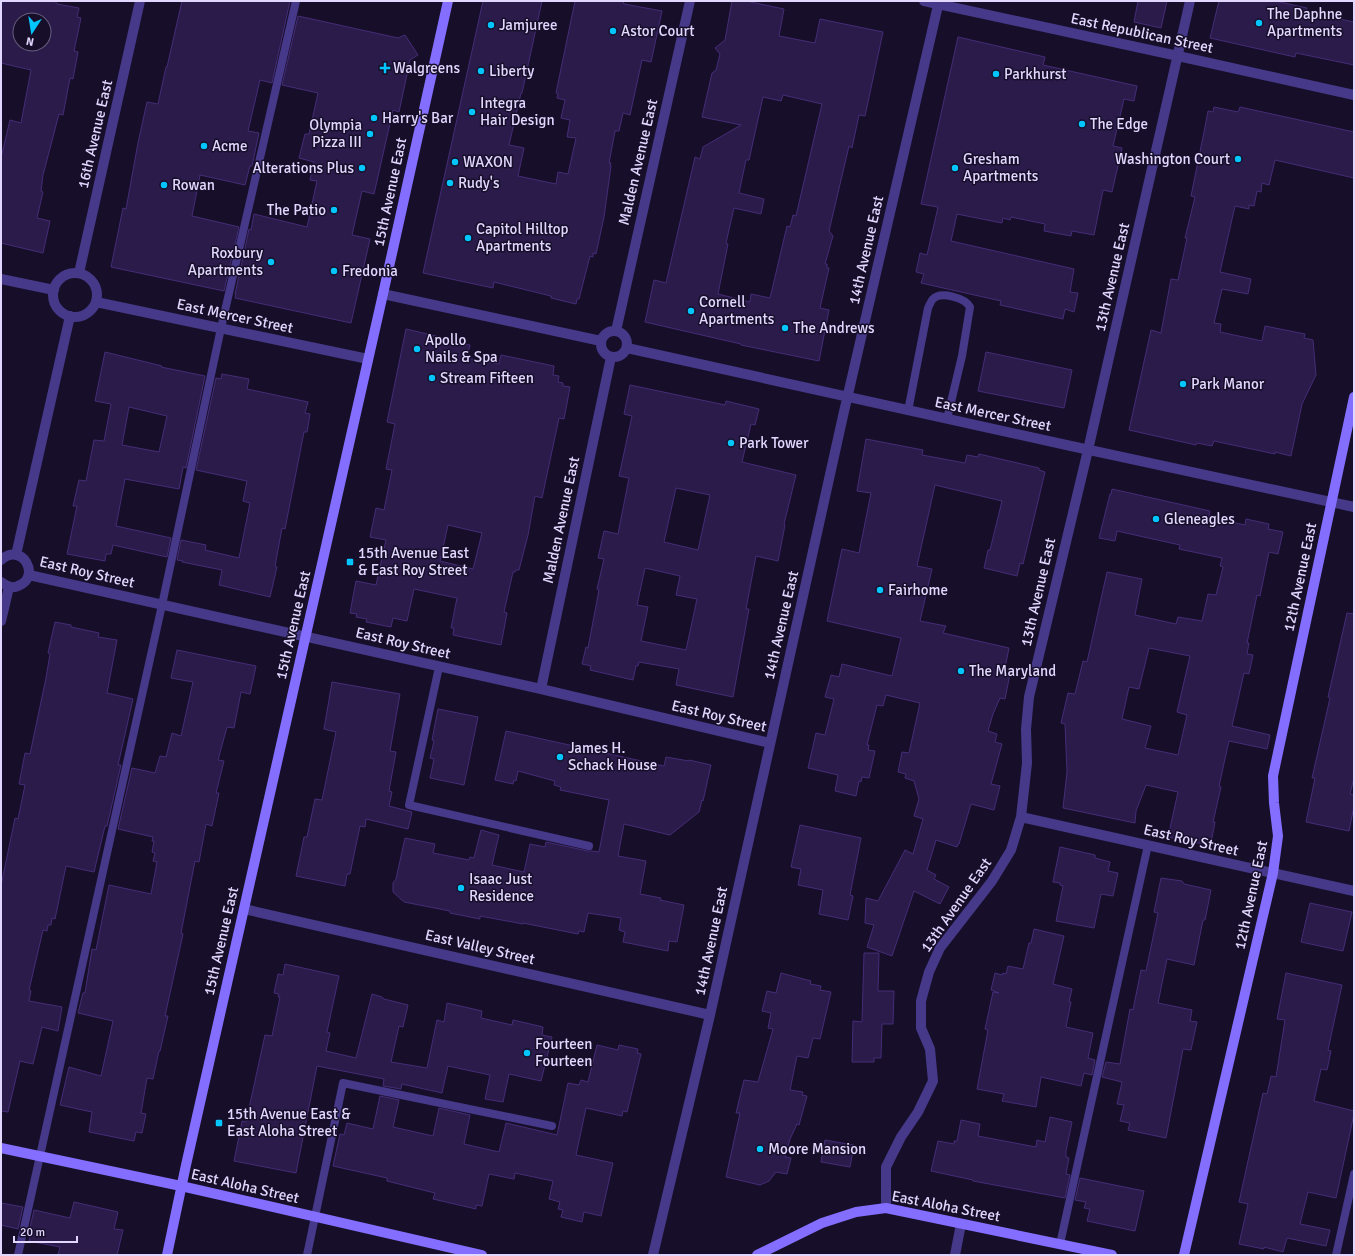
<svg xmlns="http://www.w3.org/2000/svg" width="1355" height="1256" font-family="Signika,sans-serif">
<style>
.building{fill:#2a1b4a;stroke:#452c77;fill-rule:evenodd}
.lines{fill:none;stroke-linecap:round;stroke-linejoin:round}
.lane{stroke:#463989;stroke-width:8}
.street{stroke:#463989;stroke-width:10}
.secondary{stroke:#846eff;stroke-width:10}
.poi-dot{fill:#03c5ff;stroke:#170f29;stroke-width:1.5}
.labels{text-anchor:middle;stroke-width:3;stroke-linejoin:round;paint-order:stroke}
.poi-label{font-size:15px;fill:#e1d7ff;stroke:#170f29;text-anchor:start}
.street-label{font-size:15px;fill:#e1d7ff;stroke:#170f29}
</style>
<rect width="100%" height="100%" fill="#170f29"/>
<!-- building -->
<path class="building" d="M1,1H55L57,4L79,8L77,17L81,18L74,51L78,52L73,79L70,78L63,115L59,114L43,175L41,191L43,192L37,218L50,221L43,253L1,243V158L10,120L21,123L31,70L1,63ZM20,20H44V44H20Z
M182,1H290L272,83L260,80L248,131L259,133L252,166H250L245,185L200,175L192,216L239,227L224,291L111,267L123,208L126,209L138,143L147,102L158,104L166,67H167Z
M483,1H542L522,93H521L509,145L524,148L518,176L556,184L558,172L568,174L576,138L567,137L570,120L561,118L565,100L557,98L558,94L556,93L575,1H623L624,4L662,11L651,62L642,60L630,115L623,113L619,131H615L609,163H611L610,166H611L604,217L596,254L593,253V257L590,256L579,299H577L576,304L551,298V296L494,282L493,288L423,273Z
M732,1H746L784,9L779,36L815,43L820,19L883,32L865,116L859,115L852,148L849,146L829,231L833,236L825,264H827V268H829L820,308L829,310L819,361L741,345V344L645,322L654,280L666,283L695,157L700,159L703,147L741,125L702,117L712,73L716,70L720,54L715,48L725,40ZM783,95L822,104L796,216L793,215L790,227L787,226L770,298L751,294L750,302L718,294L728,244L726,243L734,208L761,214L764,199L739,193L746,160H749L763,97L781,101Z
M1138,1H1167L1161,28L1134,22Z
M1219,1H1275L1307,8L1306,12L1354,22V65L1296,53L1295,57L1210,38Z
M298,16L398,38L405,35L418,55L410,60L399,112L393,110L374,194L362,191L352,235L370,239L351,323L235,298L236,294H235L249,229L251,230L254,214L307,227L317,181L310,180L314,162L299,158L305,134H309L318,93L282,85Z
M958,37L1045,57L1043,65L1137,86L1134,101L1124,99L1113,146L1122,148L1112,192L1103,190L1094,235L1072,231L1071,236L1044,231L1045,224L1011,217L1010,220L1003,218L1002,223L957,214L951,241L1074,269L1070,292L1078,293L1074,312L1065,309L1063,319L1000,305L1001,301L921,283L924,274L916,272L920,253L927,255L938,207L921,204Z
M1214,107L1238,112L1240,107L1354,132V178L1275,160L1269,185L1262,183L1261,192L1257,191L1254,206L1249,205V209L1235,206L1220,272L1251,279L1248,294L1222,289L1214,323L1221,324L1220,332L1262,341L1265,326L1305,334L1304,338L1313,340L1316,375L1302,404L1291,456L1275,452V454L1214,441L1212,446L1197,443L1196,445L1129,430L1151,330L1161,333L1171,279L1178,280L1187,238H1185L1195,197L1191,196L1205,127L1208,111L1213,112Z
M406,329L440,337V339L470,345L467,358L499,364L501,355L554,366L553,375L559,376L558,382L563,383V386L570,387L564,419L559,418L542,498L535,496L528,535L519,570H516L515,572H513L504,612L507,613L501,645L453,635L454,628H451L457,598L414,589L407,621L393,618L391,627L366,622L367,619L356,617L357,614L350,613L356,581L376,585L386,540L370,537L376,508L384,510L392,470L386,469L395,424L387,422ZM448,525L482,533L473,569L440,561Z
M105,352L162,366L161,367L205,376L186,468L183,467L179,489L125,479L116,526L171,538L167,557L113,545L111,554H106L105,561L67,554L77,506H73L79,480L86,481L94,440L104,441L111,404L95,401ZM129,407L167,416L159,452L122,445Z
M986,352L1072,370L1064,408L978,391Z
M222,374L249,379L247,389L308,402L305,413L310,414L307,432H304L285,529L282,528L275,566L277,567L270,597L219,585L222,570L182,562L183,561L177,560L181,540L206,545L205,550L239,558L250,503L243,501L247,481L196,470L216,378L221,379Z
M630,385L725,405L726,401L759,409L755,425L751,424L742,462L796,475L784,524L785,525L778,561L756,556L746,609H749L733,697L676,685L679,669L639,662L638,666H636L633,680L590,670L591,666L582,664L586,647L588,648L599,590L597,589L604,559L598,558L604,531L618,534L629,478L619,476L632,416L624,414ZM676,488L710,495L698,550L664,542ZM645,568L680,576L676,595L697,599L686,650L641,641L648,607L637,605Z
M866,439L923,450L922,455L965,463L967,455L978,457L979,454L1039,468V470L1045,472L1023,564L1020,563L1017,576L984,568L988,550H990L1002,501L935,485L917,566L932,569L920,621L946,626L943,633L1009,648L1005,668L1011,669L1005,699L1000,698L993,714L988,731L997,734L995,742L1002,744L991,784L1000,786L994,810L971,804L959,844H958L957,847L936,840L927,870L936,875L934,879L949,887L940,904L914,891L892,956L867,947L874,925L865,923L866,898L878,901L905,850L913,854L923,819L914,816L919,799L914,781L905,778L906,774L898,772L902,752L909,753L920,703L886,695L883,706L877,705L867,745H869L868,750L875,751L869,778L862,777L861,782L859,781L856,796L835,791L838,775L808,768L816,733L825,735L834,699L825,697L831,675L839,677L842,664L892,676L901,638L827,621L842,549L859,553L871,493L857,491Z
M1112,489L1210,511L1209,517L1245,525L1246,519L1269,524L1268,529L1283,532L1278,554L1269,552L1260,596L1257,595L1247,643H1249L1247,654L1253,655L1249,674L1244,673L1232,726L1270,735L1267,749L1229,741L1219,786L1221,787L1213,822H1215L1211,843L1203,842V844L1168,837L1178,792L1146,785L1136,811L1135,823L1063,808L1067,772L1065,724L1061,723L1068,693L1075,694L1083,661L1087,662L1107,572L1142,579L1135,615L1176,624L1178,617L1202,621L1208,594L1216,595L1223,567L1220,566L1222,558L1179,549L1180,545L1117,531L1115,541L1099,538L1110,494H1111ZM1149,648L1190,656L1177,712L1187,715L1178,755L1145,748L1151,726L1122,719L1129,687L1139,689Z
M1347,613L1354,614V778L1350,794L1354,795V806L1349,831L1306,822L1315,778H1312L1330,698L1328,697Z
M55,622L71,625V627L99,633L98,637L117,640L107,693L133,699L118,765H121L107,826H105L94,872L66,866L55,919L52,918L51,925H48L47,931L43,930L29,990L31,991L29,1001L62,1007L58,1031L42,1027L33,1064L20,1061L8,1112L1,1111V886L15,818L18,819L25,785L19,784L25,753L30,754L46,678L50,654L48,653Z
M177,650L256,666L250,694L241,692L234,728L227,727L218,760L224,761L216,793H219L212,826L206,824L199,862L195,861L181,933L183,934L165,1016H168L160,1051H159L153,1079L147,1078L141,1113L146,1114L142,1133L136,1132L134,1141L89,1132L92,1112L60,1105L69,1067L101,1076L113,1021L78,1013L83,993H85L92,949L96,950L109,885L151,894L157,862L153,861L155,853L152,852L154,841H152L153,837L118,829L132,768L155,773L160,756L166,757L172,733L181,736L193,682L171,678Z
M332,682L400,694L390,751L396,752L389,791L392,792L389,806L412,812L408,829L366,819L365,827L360,826L350,874H347L345,886L296,876L304,837H307L315,799L322,800L336,732L324,729Z
M438,709L478,717L464,785L430,778L434,759L430,758L434,741L432,740Z
M506,731L664,766L666,757L689,761V760L711,765L703,801L702,800L699,812L670,835L624,824L618,856L646,861L640,894L661,898L660,900L684,905L677,942L669,941L668,951L623,942L625,932L619,930L621,918L588,913L584,932L579,931L578,934L523,923V924L480,916V919L450,913V911L404,902L393,892V883L396,879L405,838L435,844L433,853L469,860L470,857L474,858L481,830L499,835L492,865L524,872L530,844L545,847L546,842L588,851H592L599,852L609,800L560,790L561,787L554,785L555,781L518,771L516,781L514,780L513,784L495,780Z
M800,825L861,838L850,895L853,896L848,920L819,914L823,890L798,885L801,869L791,867Z
M1060,847L1095,855V858L1110,862L1108,871L1118,873L1113,896L1101,894L1094,928L1056,921L1063,886L1060,885V883L1053,882Z
M1161,878L1182,881L1184,884L1211,890L1205,920H1203L1194,965L1167,959L1158,1003L1192,1010L1190,1021L1197,1022L1191,1050L1183,1049L1166,1138L1128,1130L1130,1123L1120,1121L1124,1105L1117,1104L1122,1082L1102,1077L1106,1062L1120,1064L1130,1009L1133,1010L1141,970L1146,971L1158,913L1154,912Z
M1310,903L1352,912L1343,951L1301,942Z
M1034,929L1064,936L1053,984L1072,989L1069,1002H1071L1066,1027L1093,1033L1088,1058L1095,1060L1092,1075L1084,1073L1081,1086L1041,1077L1036,1107L1002,1101L1004,1094L977,1089L988,1030L985,1029L993,992L999,993L991,990L995,973L1002,975L1003,973L1006,974L1008,966L1023,969L1029,943H1031Z
M864,953H879L878,991H894L893,1024H882L881,1058H874V1062H852L853,1021L862,1022Z
M285,964L339,976L327,1032L330,1033L326,1051L356,1058L372,994L382,997L384,999L408,1005L403,1027L399,1026L391,1062L427,1068L437,1020L444,1022L447,1003L482,1011L481,1018L512,1025L513,1020L543,1027L542,1035L552,1037L541,1081L509,1074L503,1102L485,1099L490,1075L448,1066L442,1093L402,1084L401,1089L383,1086L384,1079L317,1066L296,1173L234,1161L242,1121L246,1122L265,1035L272,1036L280,997H278L279,994L274,993L278,974L283,975Z
M781,973L811,981L810,984L821,986L820,990L831,992L820,1039L813,1038L808,1058L797,1056L790,1090L803,1092L802,1095L807,1096L799,1125L797,1124L790,1139L785,1157L791,1158L787,1174L776,1172L769,1181L760,1185L726,1177L740,1113H736L744,1080L758,1082L773,1029L768,1028L771,1013L762,1011L767,991L776,993Z
M1286,973L1342,985L1328,1050L1331,1051L1327,1070L1321,1069L1314,1101L1354,1111V1114L1336,1198L1308,1192L1300,1224L1330,1230L1326,1246L1287,1238L1283,1252L1264,1247V1249L1239,1244L1248,1204L1239,1202L1263,1093L1267,1094L1271,1076L1276,1077L1285,1020L1277,1019Z
M597,1045L618,1050L619,1045L638,1049L637,1053L641,1054L627,1112L623,1111L622,1116L586,1108L576,1155L613,1163L601,1216L584,1212L582,1222L561,1217L563,1210L558,1209L560,1202L549,1199L553,1181L515,1173L514,1179L489,1174L482,1206L476,1205V1209L433,1199L435,1193L387,1181V1178L333,1166L340,1134L344,1135L347,1123L373,1129L380,1096L399,1100L393,1127L433,1136L439,1108L470,1115L464,1144L499,1152L506,1123L557,1135L568,1083L579,1085L581,1080L588,1082Z
M1050,1117L1072,1122L1066,1151V1157L1069,1158L1066,1174L1070,1175L1065,1198L973,1181V1180L931,1171L938,1141L954,1144V1141H957L961,1120L980,1124L978,1136L1036,1147L1037,1140L1045,1142Z
M825,1140L854,1145L850,1167L821,1162Z
M1080,1178L1144,1191L1135,1231L1087,1221L1090,1209L1084,1208L1086,1202L1075,1200Z
M74,1202L118,1212L114,1229L123,1230L117,1255H58L60,1247L29,1241L31,1232H29L34,1210L70,1218Z
M1,1203L23,1207L18,1229L1,1225Z"/>
<g class="lines">
<!-- lane -->
<path class="lane" d="M908,411L928,308C929,306 931,301 933,299C941,291 965,298 970,307L962,356L947,419
M439,667L409,805L589,846
M1060,1244L1148,845
M18,1255L162,605L221,328L296,1
M307,1255L343,1083L552,1126
M1336,1255L1354,1174"/>
<!-- street -->
<path class="street" d="M924,1L1178,56L1354,95
M79,273L140,1
M53 295a22 22 0 1 1 44 0a22 22 0 1 1-44 0Z
M1,279L54,290
M383,294L601,341
M96,302L368,359
M601 344a13 13 0 1 1 26 0a13 13 0 1 1-26 0Z
M616,331L690,1
M627,348L1071,446L1354,507
M16,555L70,316
M1,560C22,541 42,577 18,586C12,589 6,586 1,582
M29,575L541,689L770,743
M1,621L9,587
M541,689L611,357
M1021,817L1354,891
M244,909L710,1015
M886,1208V1167L901,1137L918,1112L933,1081L930,1049L921,1028V1001L929,972L940,948L992,881L1011,850L1021,817L1027,763L1026,729L1029,697L1088,450L1190,1
M653,1255L710,1015L843,416L939,1
M955,1255L961,1224"/>
<!-- secondary -->
<path class="secondary" d="M1,1148L181,1186L482,1255
M167,1255L186,1165L383,294L448,1
M757,1255L822,1223L856,1212L886,1208L1112,1255
M1184,1255L1273,873L1278,836L1274,803L1273,776L1354,397"/>
</g>
<!-- markers -->
<g class="poi-dot">
<circle cx="1259" cy="23" r="4"/>
<circle cx="491" cy="25" r="4"/>
<circle cx="613" cy="31" r="4"/>
<path d="M383 62h4v4h4v4h-4v4h-4v-4h-4v-4h4z"/>
<circle cx="481" cy="71" r="4"/>
<circle cx="996" cy="74" r="4"/>
<circle cx="472" cy="112" r="4"/>
<circle cx="374" cy="118" r="4"/>
<circle cx="1082" cy="124" r="4"/>
<circle cx="370" cy="134" r="4"/>
<circle cx="204" cy="146" r="4"/>
<circle cx="1238" cy="159" r="4"/>
<circle cx="455" cy="162" r="4"/>
<circle cx="362" cy="168" r="4"/>
<circle cx="955" cy="168" r="4"/>
<circle cx="450" cy="183" r="4"/>
<circle cx="164" cy="185" r="4"/>
<circle cx="334" cy="210" r="4"/>
<circle cx="468" cy="238" r="4"/>
<circle cx="271" cy="262" r="4"/>
<circle cx="334" cy="271" r="4"/>
<circle cx="691" cy="311" r="4"/>
<circle cx="785" cy="328" r="4"/>
<circle cx="417" cy="349" r="4"/>
<circle cx="432" cy="378" r="4"/>
<circle cx="1183" cy="384" r="4"/>
<circle cx="731" cy="443" r="4"/>
<circle cx="1156" cy="519" r="4"/>
<rect x="346" y="558" width="8" height="8" rx="2"/>
<circle cx="880" cy="590" r="4"/>
<circle cx="961" cy="671" r="4"/>
<circle cx="560" cy="757" r="4"/>
<circle cx="461" cy="888" r="4"/>
<circle cx="527" cy="1053" r="4"/>
<rect x="215" y="1119" width="8" height="8" rx="2"/>
<circle cx="760" cy="1149" r="4"/>
</g>
<g class="labels">
<!-- poi labels -->
<g class="poi-label">
<text x="1267" y="19">The Daphne<tspan x="1267" dy="17">Apartments</tspan></text>
<text x="499" y="30">Jamjuree</text>
<text x="621" y="36">Astor Court</text>
<text x="393" y="73">Walgreens</text>
<text x="489" y="76">Liberty</text>
<text x="1004" y="79">Parkhurst</text>
<text x="480" y="108">Integra<tspan x="480" dy="17">Hair Design</tspan></text>
<text x="382" y="123">Harry's Bar</text>
<text x="1090" y="129">The Edge</text>
<text x="362" y="130" text-anchor="end">Olympia<tspan x="362" dy="17">Pizza III</tspan></text>
<text x="212" y="151">Acme</text>
<text x="963" y="164">Gresham<tspan x="963" dy="17">Apartments</tspan></text>
<text x="1230" y="164" text-anchor="end">Washington Court</text>
<text x="463" y="167">WAXON</text>
<text x="354" y="173" text-anchor="end">Alterations Plus</text>
<text x="458" y="188">Rudy's</text>
<text x="172" y="190">Rowan</text>
<text x="326" y="215" text-anchor="end">The Patio</text>
<text x="476" y="234">Capitol Hilltop<tspan x="476" dy="17">Apartments</tspan></text>
<text x="263" y="258" text-anchor="end">Roxbury<tspan x="263" dy="17">Apartments</tspan></text>
<text x="342" y="276">Fredonia</text>
<text x="699" y="307">Cornell<tspan x="699" dy="17">Apartments</tspan></text>
<text x="793" y="333">The Andrews</text>
<text x="425" y="345">Apollo<tspan x="425" dy="17">Nails &amp; Spa</tspan></text>
<text x="440" y="383">Stream Fifteen</text>
<text x="1191" y="389">Park Manor</text>
<text x="739" y="448">Park Tower</text>
<text x="1164" y="524">Gleneagles</text>
<text x="358" y="558">15th Avenue East<tspan x="358" dy="17">&amp; East Roy Street</tspan></text>
<text x="888" y="595">Fairhome</text>
<text x="969" y="676">The Maryland</text>
<text x="568" y="753">James H.<tspan x="568" dy="17">Schack House</tspan></text>
<text x="469" y="884">Isaac Just<tspan x="469" dy="17">Residence</tspan></text>
<text x="535" y="1049">Fourteen<tspan x="535" dy="17">Fourteen</tspan></text>
<text x="227" y="1119">15th Avenue East &amp;<tspan x="227" dy="17">East Aloha Street</tspan></text>
<text x="768" y="1154">Moore Mansion</text>
</g>
<!-- street labels -->
<g class="street-label">
<text transform="translate(1142 33) rotate(12)" y="5">East Republican Street</text>
<text transform="translate(95 134) rotate(-77)" y="5">16th Avenue East</text>
<text transform="translate(638 162) rotate(-77)" y="5">Malden Avenue East</text>
<text transform="translate(390 192) rotate(-78)" y="5">15th Avenue East</text>
<text transform="translate(866 250) rotate(-77)" y="5">14th Avenue East</text>
<text transform="translate(1112 277) rotate(-77)" y="5">13th Avenue East</text>
<text transform="translate(235 316) rotate(12)" y="5">East Mercer Street</text>
<text transform="translate(993 414) rotate(12)" y="5">East Mercer Street</text>
<text transform="translate(561 520) rotate(-78)" y="5">Malden Avenue East</text>
<text transform="translate(87 572) rotate(13)" y="5">East Roy Street</text>
<text transform="translate(1300 577) rotate(-78)" y="5">12th Avenue East</text>
<text transform="translate(1038 592) rotate(-77)" y="5">13th Avenue East</text>
<text transform="translate(293 625) rotate(-77)" y="5">15th Avenue East</text>
<text transform="translate(781 625) rotate(-77)" y="5">14th Avenue East</text>
<text transform="translate(403 643) rotate(13)" y="5">East Roy Street</text>
<text transform="translate(719 716) rotate(13)" y="5">East Roy Street</text>
<text transform="translate(1191 840) rotate(13)" y="5">East Roy Street</text>
<text transform="translate(1251 895) rotate(-78)" y="5">12th Avenue East</text>
<text transform="translate(956 905) rotate(-55)" y="5">13th Avenue East</text>
<text transform="translate(221 941) rotate(-77)" y="5">15th Avenue East</text>
<text transform="translate(711 941) rotate(-78)" y="5">14th Avenue East</text>
<text transform="translate(480 947) rotate(13)" y="5">East Valley Street</text>
<text transform="translate(245 1186) rotate(13)" y="5">East Aloha Street</text>
<text transform="translate(946 1206) rotate(11)" y="5">East Aloha Street</text>
</g>
</g>
<!-- border -->
<rect width="1355" height="1256" fill="none" stroke="#e1d7ff" stroke-width="4"/>
<!-- north arrow -->
<g transform="translate(32 32) rotate(192)"><circle r="19" fill="#170f29" stroke="#685f7f"/>
<path d="M0-3L7 15L0 10L-7 15Z" fill="#03c5ff"/>
<text y="-6" font-size="11" font-weight="bold" text-anchor="middle" fill="#e1d7ff">N</text>
</g>
<!-- scale -->
<path d="M14 1236v6h63v-6" fill="none" stroke="#e1d7ff" stroke-width="2"/>
<text x="20" y="1236" font-size="12" fill="#e1d7ff" stroke="#170f29" stroke-width="3" paint-order="stroke">20 m</text>
</svg>
